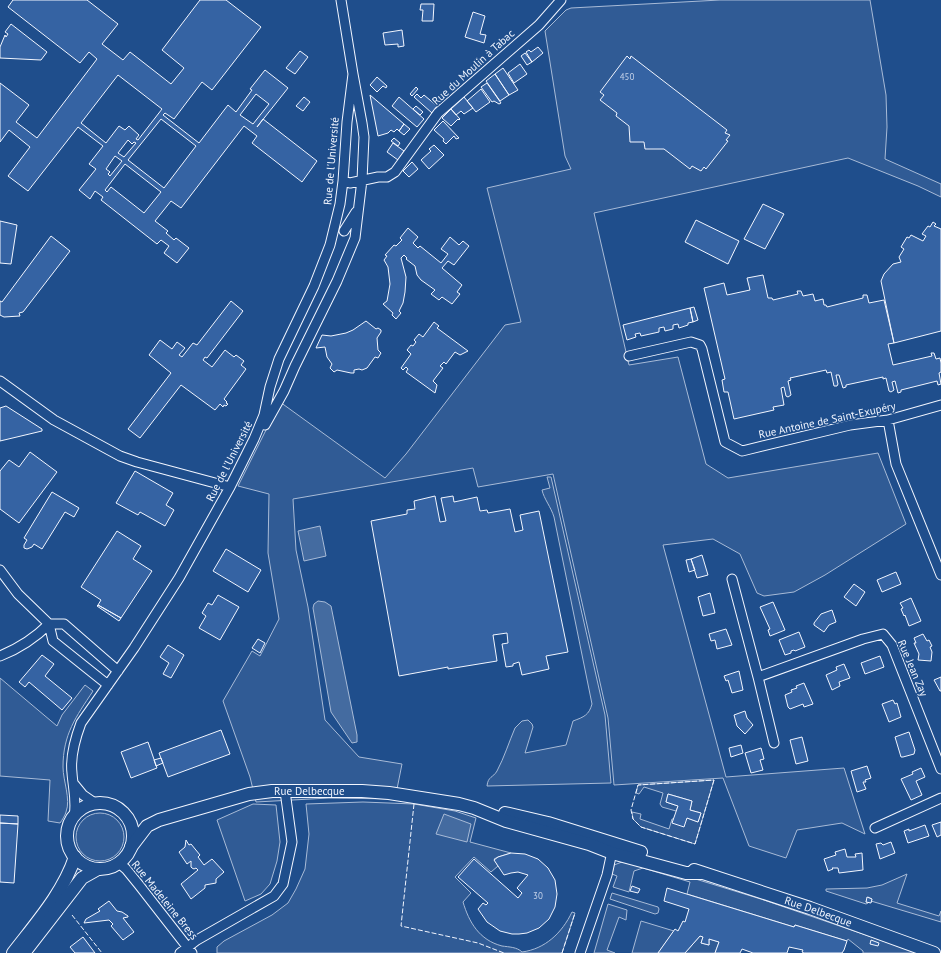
<svg xmlns="http://www.w3.org/2000/svg" width="941" height="953" font-family="'PT Sans',sans-serif">
<style>
.green{fill:#305b95;stroke:#a8bbd7}
.water{fill:#446ba0;stroke:#a8bbd7}
.building{fill:#3563a3;stroke:#f2f6ff;fill-rule:evenodd}
.lines{fill:none;stroke-linecap:round;stroke-linejoin:round}
.street-casing{stroke:#f2f6ff;stroke-width:11}
.secondary-casing{stroke:#f2f6ff;stroke-width:14}
.street{stroke:#1f4e8c;stroke-width:9}
.secondary{stroke:#1f4e8c;stroke-width:12}
.fence{stroke:#f2f6ff;stroke-width:1;stroke-dasharray:5 2;stroke-linecap:butt}
.labels{text-anchor:middle;stroke-width:3;stroke-linejoin:round;paint-order:stroke}
.number-label{font-size:9px;fill:#c3d1e8}
.street-label{font-size:11px;fill:#f2f6ff;stroke:#1f4e8c}
</style>
<rect width="100%" height="100%" fill="#1f4e8c"/>
<!-- green -->
<path class="green" d="M720,0H870L886,95L887,127L885,159L941,184V197L918,186L848,158L594,213L629,365L678,357L706,464L728,478L878,453L906,524L825,575L794,592L764,596L757,593L740,554L713,539L663,545L726,777L844,768L865,834L842,823L797,830L786,858L749,846L723,778L614,785L608,718L553,474L478,487L473,468L293,499L296,550L308,607L325,720L359,757L402,764L395,799L329,798L256,802L250,777L223,701L252,651L260,656L279,619L268,553L269,494L238,486L280,402L385,478L406,454L505,325L521,322L487,188L571,169L565,156L545,31L566,10L571,8Z
M547,477H551L605,715L611,783L487,786C488,776 493,778 497,771C504,758 509,742 515,728L522,721L528,720L532,724L533,727L525,753L566,745L573,721C584,717 589,715 592,704L554,517C551,507 544,499 542,490L550,488Z
M0,678L57,726L62,715L85,685L93,691C76,717 63,734 63,767C63,781 71,799 66,812C65,816 62,820 60,823L48,821L50,780L0,776Z
M714,780L695,844L641,827L633,819L632,812L641,814L640,819L669,829L672,819L687,818L698,822L701,813L690,810L692,801L668,794L666,802L678,806L676,811L662,807L660,804L663,793L644,787L639,794L636,793L638,785Z
M363,802L414,804L455,811L476,818L470,842L511,853L498,857L494,859L498,866L491,872L474,857L455,877L471,893L463,902C469,922 479,940 502,946C509,947 517,947 522,952C545,949 562,933 572,912L575,913L562,953H217V947L224,941L272,915L288,903L296,889L305,869L309,834L306,804Z
M253,804L276,805L280,842L277,861L270,884L261,894L245,901L217,820Z
M76 837a24 24 0 1 1 48 0a24 24 0 1 1-48 0Z
M622,862L689,877L764,900L918,953H863V951L848,939L847,941L795,925L794,927L687,894L690,882L643,868L634,871L629,892L613,887L617,876L612,874L614,865Z
M907,874L897,903L939,916L941,911V922L871,901L872,899L868,897L866,902L868,903L866,904L826,891V889L867,888L882,885Z
M612,893L658,907L659,909L658,913L655,914L610,899Z
M608,904L627,910L626,920L619,917L607,950L615,953H594Z
M641,921L674,931L658,953H632Z
M700,936L703,937L701,943L709,945V939L719,942L715,953H685Z"/>
<!-- water -->
<path class="water" d="M320,526L326,556L304,561L298,531Z
M318,601L325,602L331,606L357,735V742L352,743L331,712L313,608L314,604Z
M444,814L471,824L467,842L436,834Z"/>
<!-- building -->
<path class="building" d="M13,0H87L118,24L102,44L123,60L130,52L171,84L184,68L162,50L200,0H226L261,27L212,90L202,82L174,119L165,113L163,115L199,143L228,105L236,112L252,90L250,89L265,70L288,88L257,127L263,119L317,161L302,182L252,143L257,136L244,126L181,208L171,201L155,221L168,231L166,233L174,240L176,238L189,248L177,263L164,253L169,246L161,240L157,244L101,200L103,197L95,191L90,199L79,190L96,169L89,164L103,146L78,127L28,191L8,176L30,147L9,130L0,142V83L29,105L16,122L37,138L97,59L89,52L80,63L8,7ZM118,75L162,109L138,140L136,139L139,135L129,126L125,130L119,126L106,143L81,123ZM256,94L269,104L253,124L240,115ZM161,119L196,146L164,188L128,160ZM128,140L132,144L134,142L136,143L124,157L118,153ZM115,156L122,161L110,176L108,174L110,172L106,169ZM125,164L161,192L144,213L111,187L107,192L105,190Z
M421,4H434L433,21H422L423,10H420Z
M473,12L485,16L480,34L486,35L484,43L465,37Z
M11,24L47,52L41,60L0,58V47L5,35L6,37L8,34L5,32Z
M402,30L404,46L398,47V44L385,45L383,33Z
M538,47L543,53L532,62L526,52L529,50L531,52Z
M300,51L308,57L295,74L286,68Z
M525,53L532,62L527,65L521,56Z
M627,56L630,59L631,56L727,130L725,133L730,135L726,140L728,141L706,169L704,167L701,171L692,166L690,169L664,149H645L644,142H630L629,126L616,116L617,113L600,100L604,95L600,92Z
M476,58L484,60L482,64L474,62Z
M520,64L527,74L514,83L508,73Z
M503,68L518,90L509,95L495,74Z
M495,74L509,95L500,101L486,81Z
M377,77L387,86L386,88L383,86L377,92L370,85Z
M487,83L501,103L499,104L494,101L492,102L481,87Z
M416,87L418,89L412,96L410,94Z
M481,89L490,102L476,112L467,101Z
M417,94L421,98L424,95L437,106L432,113L414,97Z
M370,95L404,124L399,131L397,129L394,132L391,130L388,133L378,136Z
M304,97L310,102L303,111L296,106Z
M399,97L424,119L417,127L392,106Z
M464,97L473,108L464,114L461,111L456,115L451,109Z
M416,106L423,112L420,115L413,109Z
M451,109L460,119L459,120L458,119L451,126L442,118Z
M443,121L459,138L456,139L454,136L446,144L443,141L444,139L434,130Z
M404,124L410,129L404,135L399,131Z
M394,138L400,143L398,146L391,141Z
M393,143L404,151L398,160L387,152Z
M434,145L444,155L429,169L421,160L431,151L429,149Z
M412,162L418,169L409,177L403,171Z
M763,204L784,214L765,249L744,239Z
M696,220L739,241L728,264L685,242Z
M0,221L17,225L11,264L0,263Z
M933,222L936,224L934,226L941,229V331L894,343L881,281L884,274L893,264L901,262L899,257L904,249L901,247L907,237L909,238L911,235L923,241L926,236L922,234L928,226L930,227Z
M408,228L418,237L413,243L418,248L420,246L441,263L448,254L441,249L450,237L459,245L463,241L469,246L454,265L448,261L442,268L462,285L457,292L460,294L452,304L442,297L439,300L431,294L435,290L421,280L417,275L415,266L406,259L407,258L404,255L401,258L406,277L405,292L403,303L399,311L401,313L396,319L392,315L393,313L383,304L387,301L390,284L388,267L384,260L387,256L385,255L394,245L396,246L402,240L400,238Z
M51,236L70,251L23,312L19,313L20,316L4,317L0,315V301L2,302Z
M763,275L768,298H772L773,300L798,294L797,291H801L803,296L813,294L815,301L823,299L824,305H826L827,307L863,298V295H867L869,303L884,300L894,343L888,344L893,365L932,356L931,353H934L936,359L940,358L941,363V372L939,373L941,384L938,385L937,381L901,390V392L898,393L895,381L892,382L894,390L891,392L889,391L886,378L883,379V377L846,385V387L843,388L839,375H836L838,384L837,386H834L831,372L827,373L826,370L790,378L791,380L788,381L791,395L788,397L786,396L784,387L781,388L784,405L773,407L774,410L734,419L728,392H724L722,380L725,379L704,288L724,283L727,295L750,290L747,278Z
M231,301L243,311L207,358L205,357L203,360L212,367L225,350L234,357L236,355L244,361L241,365L246,369L224,399L227,402L226,403L228,404L226,406L224,405L223,407L220,404L215,410L181,385L140,438L128,429L171,373L149,355L160,340L172,349L177,342L185,348L179,355L182,357L193,343L197,345Z
M694,307L698,320L693,322L690,308Z
M690,308L693,322L688,323V325L679,328L678,324L673,325V329L665,331L664,327L659,328V332L641,336L640,333L635,334L636,337L627,340L623,325Z
M366,321L376,329L378,328L381,330V332L377,338L378,350L381,353L378,358L375,357L367,368L362,370L359,369L354,370V373H351L337,370L334,372L330,368L332,364L327,357L325,347L316,348L322,335L331,336L346,333L353,330Z
M434,322L439,326L437,328L468,351L460,355L455,352L446,364L444,362L440,366L443,368L433,381L437,385L435,393L406,372L408,369L406,367L403,370L401,368L411,354L407,350L411,345L413,346L416,342L414,340L419,334L423,337Z
M6,406L42,429V431L0,441V408Z
M30,452L57,472L19,523L0,509V471L9,460L19,467Z
M135,471L173,493L166,505L174,510L165,526L140,512L138,515L116,503Z
M52,492L79,508L74,517L65,512L42,549L34,544L32,547L27,549L24,548V545L27,540L24,538Z
M435,496L440,522L446,521L441,498L453,496L454,502L477,497L480,511L487,510L488,513L510,509L515,532L523,530L520,515L539,511L568,652L546,656L549,669L522,675L519,662L513,664V666L506,667L502,644L508,643L507,633L493,635L497,661L448,669V667L399,676L371,521L407,514V510L415,509L414,501Z
M117,531L141,546L133,559L152,571L121,618L98,605L101,600L81,587Z
M226,549L261,570L248,592L213,571Z
M702,555L708,575L697,578L691,559Z
M691,559L695,570L689,572L686,560Z
M896,572L901,584L882,592L877,580Z
M854,584L865,592L856,606L844,597Z
M710,593L715,613L703,616L698,597Z
M218,595L239,607L220,640L199,628L206,616L202,613L208,603L212,605Z
M911,598L921,621L909,626L905,615L904,616L901,609L903,608L900,603Z
M773,602L785,630L770,636L768,630L770,629L760,607Z
M98,605L121,618L119,621L97,606Z
M832,610L836,622L829,625L824,632L814,625V623L821,614Z
M726,629L732,645L717,649L715,640L711,641L709,634Z
M799,632L805,647L795,651L794,650L791,651V653L785,655L779,640Z
M923,634L927,641L929,640L932,646L930,647L932,652L931,661L918,660L919,654L914,643H916L914,638Z
M258,639L265,643L260,653L252,648Z
M168,645L184,655L171,678L163,674L169,663L160,657Z
M42,655L54,664L45,676L72,698L62,710L29,682L25,687L19,682Z
M880,656L884,667L865,674L861,663Z
M844,664L850,678L839,682L840,686L832,690L826,675L837,670L836,667Z
M739,671L743,690L732,693L728,680L726,681L724,676Z
M941,677V691H940L934,680Z
M804,683L813,704L804,707L803,704L790,709L788,707L785,695L792,692L791,690L797,688L796,686Z
M893,700L895,704L897,703L901,717L889,722L882,704Z
M745,711L747,718L753,725L745,734L737,726L734,715Z
M221,730L230,754L168,777L159,753Z
M909,732L915,750L914,754L903,757H901L895,737Z
M802,737L808,761L796,764L790,740Z
M148,742L157,768L131,778L121,752Z
M741,745L743,753L731,757L729,748Z
M761,748L764,759L760,760L763,770L751,773L745,753Z
M161,758L163,763L156,766L154,760Z
M867,766L871,778L865,780L866,782H863L866,789L857,792L851,771Z
M921,768L925,777L916,781L922,795L911,800L901,779L913,774L912,772Z
M668,794L692,801L690,810L701,813L698,822L687,818L684,827L672,823L678,806L666,802Z
M0,815L18,816V824L0,823Z
M941,822V835L937,837L932,825Z
M0,823L18,824L14,883L0,882Z
M925,825L929,836L908,843L904,831L909,829V831Z
M186,840L189,845L191,844L200,855L198,857L204,865L212,859L224,872L216,879V883L205,885V888L191,899L181,884L198,870L196,868L194,869L192,868L191,867V861L187,864L179,852L185,847Z
M891,842L895,853L880,859L876,844L881,843L883,845Z
M845,849L847,857H856L855,854L862,853L863,870L839,873L838,868H832L833,869L828,871L824,859L836,855L835,852Z
M511,853L525,854L538,859L548,868L555,880L557,894L555,907L549,919L539,928L527,933L519,934H512L500,931L487,922L478,909L483,903L486,905L488,903L458,877L474,859L518,898L522,893L517,888L528,875L518,872L511,873L504,875L494,860L498,857Z
M632,886L640,889L638,893L630,891Z
M667,888L794,927L795,925L847,941L844,950L842,953H804L802,952L803,950L789,947L787,953H753L742,949L740,953H715L719,942L709,939V945L701,943L703,937L700,936L685,953H658L675,929L678,931L683,921L685,922L689,909L664,901Z
M867,897L872,899L871,903L866,902Z
M109,901L117,911L122,912L128,916V917L123,918L134,932L123,940L111,926L113,924L109,920L84,923L86,919L100,911L98,909Z
M83,937L95,953H75L70,947Z
M871,940L879,943L878,946L870,944Z"/>
<g class="lines">
<!-- street casing -->
<g class="street-casing">
<path id="street" d="M343,181L350,183L378,177H387L395,172L438,113L539,25L561,0
M344,231L356,212
M629,356L691,342L700,345L702,349L725,442L742,451L850,425L888,420L941,405
M0,381L54,420L120,456L137,462L230,487
M888,420L896,464L941,575
M265,425L284,391L295,366L337,281L355,238L362,180L364,137L362,123L353,74L341,0
M0,570L18,594L49,624L53,641L108,685
M732,579L758,677
M49,624H64L118,671
M0,656C20,648 34,639 49,624
M774,743L758,677L863,639L883,634L892,645L941,769
M74,784L83,795L96,804
M74,817C77,801 73,788 72,773C70,756 75,739 81,723L134,648L179,578L230,487L254,439L264,415L270,387L279,359L314,286L330,245L340,204L343,181L347,122L353,74
M875,828L941,798
M119,863L126,869L139,885L192,953
M180,953L197,940L274,896L283,884L292,842L285,791
M580,953L607,875L613,847"/>
</g>
<!-- secondary casing -->
<g class="secondary-casing">
<g id="secondary">
<circle cx="100" cy="836" r="33"/>
<path d="M505,813L548,823L641,852"/>
<path id="s1" d="M131,847L147,826L159,820L249,794L272,791H362L389,793L459,804L474,808L506,821L589,844L612,853L686,873H701"/>
<path id="s2" d="M694,870L810,908L934,953"/>
<path d="M13,953C36,923 63,893 75,857"/>
<path d="M24,953L82,878L98,869"/>
</g>
</g>
<!-- street -->
<use href="#street" class="street"/>
<!-- secondary -->
<use href="#secondary" class="secondary"/>
<!-- fence -->
<path class="fence" d="M714,780L695,844L641,827L633,819L631,810L638,785Z
M414,804L401,926L478,943L504,953
M72,915L102,953
M562,953L575,913"/>
</g>
<g class="labels">
<!-- number labels -->
<g class="number-label">
<text x="627" y="80">450</text>
<text x="538" y="899">30</text>
</g>
<!-- street labels -->
<g class="street-label">
<text transform="translate(473 67) rotate(-42)" y="4">Rue du Moulin à Tabac</text>
<text transform="translate(331 161) rotate(-85)" y="4">Rue de l'Université</text>
<text transform="translate(827 420) rotate(-12)" y="4">Rue Antoine de Saint-Exupéry</text>
<text transform="translate(229 461) rotate(-63)" y="4">Rue de l'Université</text>
<text transform="translate(913 668) rotate(67)" y="4">Rue Jean Zay</text>
<text dy="4" stroke="none"><textPath href="#s1" startOffset="194">Rue Delbecque</textPath></text>
<text transform="translate(165 900) rotate(51)" y="4">Rue Madeleine Bress</text>
<text dy="4" stroke="none"><textPath href="#s2" startOffset="131">Rue Delbecque</textPath></text>
</g>
</g>
</svg>
